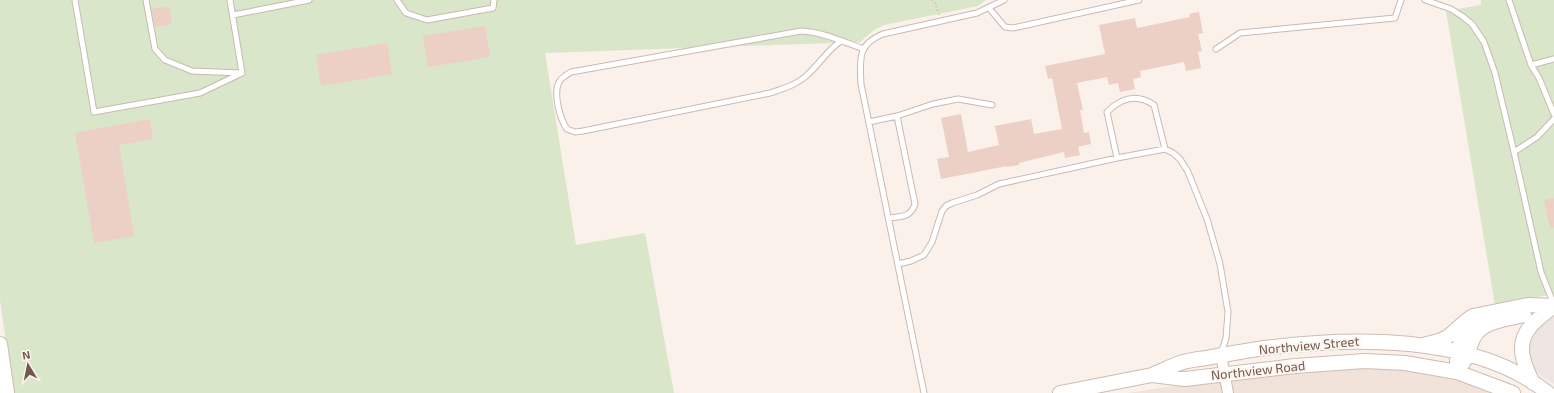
<svg xmlns="http://www.w3.org/2000/svg" width="1554" height="393" font-family="'Exo 2',sans-serif">
<style>
.residential{fill:#f1e3d9}
.industrial{fill:#ece5e2}
.green{fill:#d9e6c9}
.building{fill:#eccfc5}
.lines{fill:none;stroke-linecap:round;stroke-linejoin:round}
.lane-casing{stroke:#cbb9b1;stroke-width:7}
.street-casing{stroke:#cbb9b1;stroke-width:12}
.secondary-casing{stroke:#cfbbb2;stroke-width:16}
.path{stroke:#d1b2a8;stroke-width:2;stroke-dasharray:1 3;stroke-linecap:butt}
.lane{stroke:#fff;stroke-width:5}
.street{stroke:#fff;stroke-width:10}
.secondary{stroke:#fff;stroke-width:14}
.labels{text-anchor:middle;stroke-width:4;stroke-linejoin:round;paint-order:stroke}
.street-label{font-size:13px;fill:#725850;stroke:#fdf6f0}
</style>
<rect width="100%" height="100%" fill="#faf2ea"/>
<!-- residential -->
<path class="residential" d="M1368,368H1392L1424,372L1463,380L1498,393H1128L1204,381L1304,371Z"/>
<!-- industrial -->
<path class="industrial" d="M1554,317V384L1538,374L1533,369L1527,343L1542,321Z"/>
<!-- green -->
<path class="green" d="M0,0H986L978,6L884,25L874,30L860,42L545,53L576,245L645,233L674,393H13L0,300Z
M1481,0H1554V294L1495,305L1446,11L1481,5Z"/>
<!-- building -->
<path class="building" d="M169,6L172,24L155,27L152,9Z
M1199,12L1203,33L1198,34L1202,51L1198,52L1201,68L1186,71L1184,62L1140,71L1141,77L1133,79L1135,89L1120,92L1118,83L1109,85L1107,77L1077,83L1083,110H1080L1084,133L1089,132L1091,144L1078,147L1080,155L1065,158L1064,152L1019,163V165L1007,167V166L941,179L937,159L949,157L941,118L961,114L968,152L999,145L995,126L1031,119L1034,134L1062,129L1052,78L1048,79L1045,66L1105,54L1099,25L1135,18L1137,28L1190,17L1189,14Z
M485,26L490,57L428,67L423,36Z
M387,43L392,74L321,86L316,55Z
M150,119L153,139L119,145L134,236L94,243L75,133Z
M1554,198V228H1550L1544,200Z"/>
<g class="lines">
<!-- lane casing -->
<g class="lane-casing">
<path id="lane" d="M75,0L94,112L200,93L242,73
M146,0L155,49L165,60L192,71L241,73
M230,0L242,73
M397,0L406,13L427,20L493,8L494,0
M1425,0L1451,9L1462,16L1472,24L1484,42L1495,73L1514,152L1541,272L1554,305
M1509,0L1531,65L1539,78L1554,114
M989,8L1005,27L1013,28L1139,0
M233,15L309,0
M841,41C827,50 819,65 806,76C796,85 782,89 770,93L583,131L575,132L567,129C560,119 553,94 559,82C562,77 566,75 571,72L801,31C823,32 843,42 864,49
M1216,49L1240,33L1395,18L1401,0
M1531,65L1554,59
M869,122L897,116L933,104L958,99L992,105
M1514,152L1537,137L1554,119
M1117,158L1107,112C1121,98 1136,93 1154,105L1165,149
M889,218C902,216 910,218 915,204L897,116
M898,264L911,261L924,255L932,242L942,211L946,206L952,203L977,195L999,184L1117,158L1165,149L1173,153L1180,159L1188,172L1207,219L1220,264L1228,312L1226,338L1221,354
M924,393L861,84C860,60 857,44 883,34L977,13L1004,0"/>
</g>
<!-- street casing -->
<g class="street-casing">
<path id="street" d="M1221,355L1228,393"/>
</g>
<!-- secondary casing -->
<g class="secondary-casing">
<path id="secondary" d="M0,344L7,393
M1426,344C1435,342 1443,341 1450,335C1458,329 1464,321 1473,316L1528,305L1554,306
M1457,362C1457,347 1464,331 1475,322
M1463,363C1468,355 1469,346 1474,337C1482,321 1508,319 1524,315
M1152,375C1162,371 1171,366 1180,363C1189,360 1198,359 1207,358C1226,354 1245,351 1264,348C1352,337 1475,334 1548,393
M1533,383C1524,365 1515,345 1530,327C1536,319 1546,313 1554,306
M1060,393L1152,375L1185,379L1295,366L1365,361L1405,363L1457,372L1513,393"/>
</g>
<!-- path -->
<path class="path" d="M932,0L935,2L939,15"/>
<!-- lane -->
<use href="#lane" class="lane"/>
<!-- street -->
<use href="#street" class="street"/>
<!-- secondary -->
<use href="#secondary" class="secondary"/>
</g>
<g class="labels">
<!-- street labels -->
<g class="street-label">
<text transform="translate(1309 345) rotate(-5)" y="5">Northview Street</text>
<text transform="translate(1258 370) rotate(-6)" y="5">Northview Road</text>
</g>
</g>
<!-- north arrow -->
<g transform="translate(28 365) rotate(350)" stroke="#fdf6f0" stroke-width="3" paint-order="stroke">
<path d="M0-3L7 15L0 10L-7 15Z" fill="#725850"/>
<text y="-6" font-size="11" font-weight="bold" text-anchor="middle" fill="#725850">N</text>
</g>
</svg>
